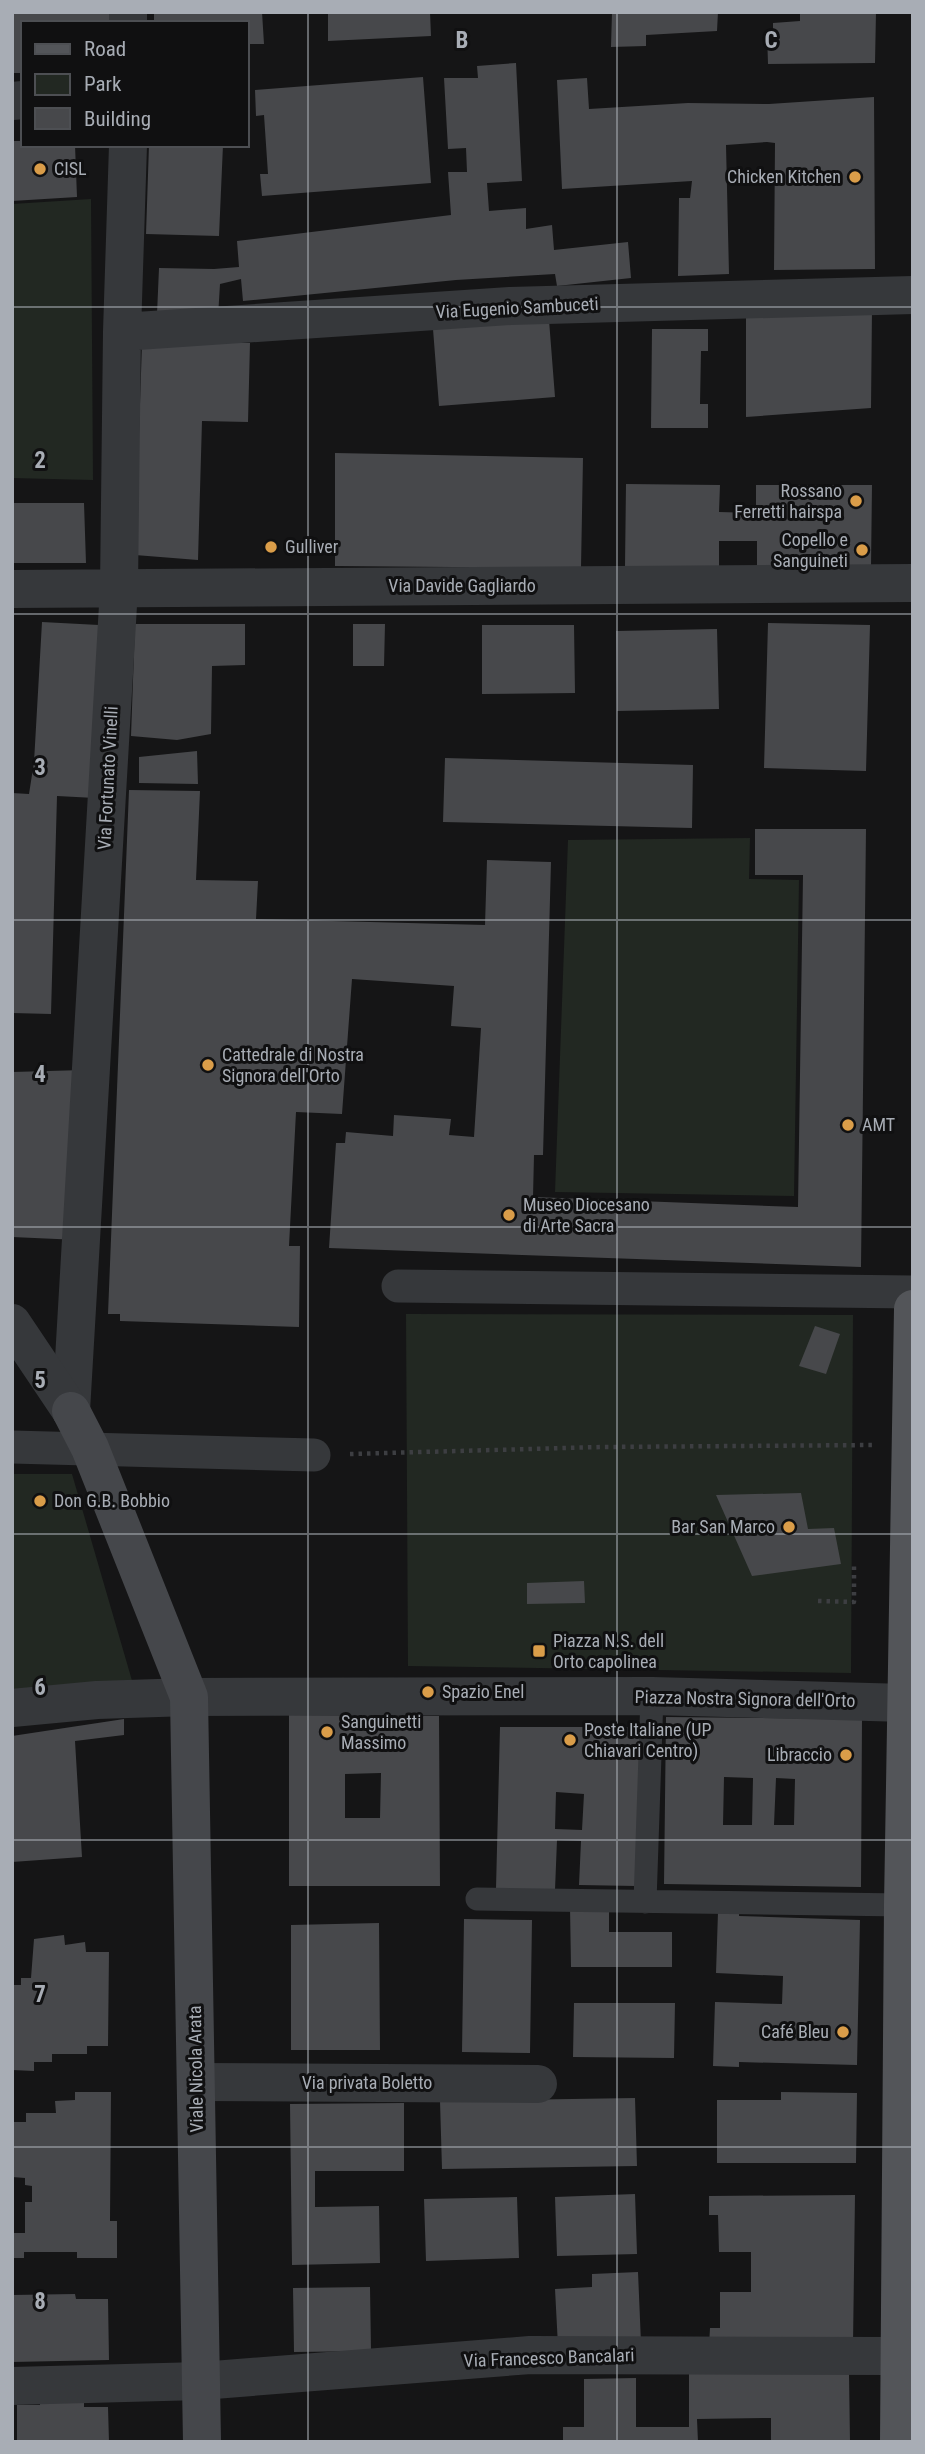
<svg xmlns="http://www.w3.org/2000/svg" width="925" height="2454" font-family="'Roboto Condensed',sans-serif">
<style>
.green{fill:#222822}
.building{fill:#47484b;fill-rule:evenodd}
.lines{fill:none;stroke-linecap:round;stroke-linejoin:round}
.path{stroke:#3d3e42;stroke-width:4.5;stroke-dasharray:3.5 5;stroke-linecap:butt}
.service{stroke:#36383b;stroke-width:23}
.pedestrian{stroke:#36383b;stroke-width:33}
.minor{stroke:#36383b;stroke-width:38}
.tertiary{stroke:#36383b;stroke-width:38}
.secondary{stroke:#45474b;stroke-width:38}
.primary{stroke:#535559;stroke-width:38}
.grid{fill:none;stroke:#a8adb5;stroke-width:2;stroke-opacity:0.55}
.poi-dot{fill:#da9d49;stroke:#101011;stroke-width:2.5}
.labels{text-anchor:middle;stroke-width:6;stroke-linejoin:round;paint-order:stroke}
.poi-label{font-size:18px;fill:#a8adb5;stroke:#101011;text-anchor:start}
.street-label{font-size:18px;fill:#a8adb5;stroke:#101011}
.grid-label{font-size:23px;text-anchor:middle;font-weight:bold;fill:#a8adb5;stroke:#101011;stroke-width:6;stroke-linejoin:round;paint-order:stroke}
</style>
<rect width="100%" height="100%" fill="#151516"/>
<!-- green -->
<path class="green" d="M91,199L93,480L12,478V204Z
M750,838L749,879L799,880L794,1196L555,1192L568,840Z
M406,1314L853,1315L851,1673L408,1666Z
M12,1474H72L133,1684L12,1692Z"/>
<!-- building -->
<path class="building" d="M12,12H109V23H23V73H12Z
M154,12H262L264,44H247V23H154Z
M328,12H430L431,36L328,41Z
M612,12H718L717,31L646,35V46L611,47Z
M800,12H876L875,63L768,64L767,33H773V23L800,21Z
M516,63L522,181L487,183L489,211L526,208V229L552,225L554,250L628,242L631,278L557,286L555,274L456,280L243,301L241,279L220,284L218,317L157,314L159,268L214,269L239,267L237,241L451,215L448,172H467L466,148L448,149L444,78H478L477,66Z
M423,77L431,183L262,196L260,174H268L264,115L256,116L255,90Z
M587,78L589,109L688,103L769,104L874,97L875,269L774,270L775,143L767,142L726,145L729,274L678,276L679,198H690L692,181L562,189L557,80Z
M12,141H23V145H75L77,197L12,201Z
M149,145H223L219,236L146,234Z
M872,308L871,408L746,417V313Z
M549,320L555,397L439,406L433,329Z
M652,329H708V351H701L700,404H708V428H651Z
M142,343H250L248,422L202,421L198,560L135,555Z
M335,453L583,458L581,568L335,566Z
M626,484L720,485L719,512L756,513V485H872L871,568L757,567V541H719V568L625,567Z
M12,503H84L86,563H12Z
M42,622L99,625L95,798L57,796L51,1014L12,1013V793L29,794L34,762Z
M768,623L870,625L866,771L764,768Z
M135,624H245V665L212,666L211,734L177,740L131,736Z
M353,624H385L384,666H353Z
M482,625H574L575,693L482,694Z
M717,629L719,709L617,711L616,631Z
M197,751L198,784L139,783V757Z
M445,758L693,765L692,828L443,822Z
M129,790L200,791L196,880L258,881L256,919L485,925L487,860L551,862L543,1155H534L533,1197L798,1207L803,875H755V829H866L861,1267L329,1248L336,1143H345L346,1132L393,1136L394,1115L451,1119L449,1135L474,1137L481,1028L451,1026L454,986L352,979L342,1114L296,1112L289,1246H300L299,1327L120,1321V1314H108Z
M84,1070L79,1240L12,1237V1072Z
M815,1326L840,1334L826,1374L799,1366Z
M801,1493L808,1529L834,1528L841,1564L752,1576L716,1495Z
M584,1581L585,1603L527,1604V1583Z
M289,1715L439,1716L440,1886H289ZM381,1773L380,1818H345V1774Z
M666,1717L862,1719L861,1887L664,1884ZM724,1777L753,1778L752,1825H723ZM776,1778L795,1779L794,1825H774Z
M124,1719V1735L75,1741L82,1857L12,1862V1736Z
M500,1727H640L636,1886L579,1885L581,1841L557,1840L555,1890L496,1889ZM556,1792L584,1794L582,1830L555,1829Z
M570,1907H609V1932H672V1967H571Z
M718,1912L739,1913V1916L860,1920L857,2065L739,2062V2067L713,2066L715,2002L782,2004L783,1976L716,1973Z
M464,1919L532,1920L530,2053L462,2052Z
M379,1923L380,2050H291V1925Z
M64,1935L65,1945L85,1942L86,1952H109L108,2046H87V2054H52V2062H34V2071L12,2070V1985H21V1978H31L34,1939Z
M574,2003H675L674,2058L573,2057Z
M75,2092H111L110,2221H117V2258H77V2252H24V2258H12V2233H25V2202H32V2186L25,2185V2178L12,2177V2122H26V2113H56L55,2101L75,2100Z
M781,2092L857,2093L856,2163H717V2100H781Z
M635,2098L637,2166L442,2169L440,2101Z
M404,2103V2171H315V2207L379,2206L380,2263L292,2265L290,2104Z
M635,2194L637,2254L557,2256L555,2197Z
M855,2195L853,2345L709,2346L710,2328H720V2292H751V2252H719L718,2215H709V2196Z
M517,2197L519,2258L426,2261L424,2199Z
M638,2272L641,2343L558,2346L555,2289L592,2287V2274Z
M370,2287L371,2351L294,2352L293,2288Z
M75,2294L76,2299H108L109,2360L12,2362V2295Z
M849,2373L850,2442H771V2418L697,2419L698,2442H563V2427H584V2379L636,2378V2427H689V2374Z
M84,2399V2407H108L109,2442H17V2405H40V2400Z"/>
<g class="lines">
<!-- path -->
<path class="path" d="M350,1454L601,1447L873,1445
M818,1601L854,1602V1564"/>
<!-- service -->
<path class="service" d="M477,1899L903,1905
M645,1902L652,1696"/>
<!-- pedestrian -->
<path class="pedestrian" d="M398,1286L913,1292
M12,1447L314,1455"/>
<!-- minor -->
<path class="minor" d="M128,12V23
M12,101L23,100
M122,332L510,306L913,295
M12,589L913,583
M71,1411L119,588L122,332L128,145
M12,1708L97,1700L189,1697
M196,2082L538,2084
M12,2386L201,2381L530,2355L898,2356"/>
<!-- tertiary -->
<path class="tertiary" d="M12,1323L71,1411
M189,1697L652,1696L906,1703"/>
<!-- secondary -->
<path class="secondary" d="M71,1411L90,1448L189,1697L202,2442"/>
<!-- primary -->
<path class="primary" d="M899,2442L903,1905L913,1309"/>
</g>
<!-- grid -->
<path class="grid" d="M308,12V2442M617,12V2442M12,307H913M12,614H913M12,920H913M12,1227H913M12,1534H913M12,1840H913M12,2147H913"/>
<!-- markers -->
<g class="poi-dot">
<circle cx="40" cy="169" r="7"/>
<circle cx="855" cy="177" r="7"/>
<circle cx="856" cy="501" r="7"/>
<circle cx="271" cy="547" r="7"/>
<circle cx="862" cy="550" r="7"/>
<circle cx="208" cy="1065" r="7"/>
<circle cx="848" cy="1125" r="7"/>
<circle cx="509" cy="1215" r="7"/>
<circle cx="40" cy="1501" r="7"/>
<circle cx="789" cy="1527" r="7"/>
<rect x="532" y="1644" width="14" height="14" rx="3.5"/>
<circle cx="428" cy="1692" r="7"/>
<circle cx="327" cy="1732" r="7"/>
<circle cx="570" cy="1740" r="7"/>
<circle cx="846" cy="1755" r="7"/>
<circle cx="843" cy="2032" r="7"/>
</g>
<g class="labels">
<!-- poi labels -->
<g class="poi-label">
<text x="54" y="175">CISL</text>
<text x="841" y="183" text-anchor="end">Chicken Kitchen</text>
<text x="842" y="497" text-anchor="end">Rossano<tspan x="842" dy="21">Ferretti hairspa</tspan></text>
<text x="848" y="546" text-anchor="end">Copello e<tspan x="848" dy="21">Sanguineti</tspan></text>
<text x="285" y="553">Gulliver</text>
<text x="222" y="1061">Cattedrale di Nostra<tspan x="222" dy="21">Signora dell'Orto</tspan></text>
<text x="862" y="1131">AMT</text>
<text x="523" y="1211">Museo Diocesano<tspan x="523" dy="21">di Arte Sacra</tspan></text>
<text x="54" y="1507">Don G.B. Bobbio</text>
<text x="775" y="1533" text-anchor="end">Bar San Marco</text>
<text x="553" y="1647">Piazza N.S. dell<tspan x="553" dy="21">Orto capolinea</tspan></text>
<text x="442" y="1698">Spazio Enel</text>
<text x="341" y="1728">Sanguinetti<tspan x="341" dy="21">Massimo</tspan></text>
<text x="584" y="1736">Poste Italiane (UP<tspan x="584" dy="21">Chiavari Centro)</tspan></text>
<text x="832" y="1761" text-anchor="end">Libraccio</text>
<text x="829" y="2038" text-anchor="end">Café Bleu</text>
</g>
<!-- street labels -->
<g class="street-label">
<text transform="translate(517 308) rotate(-3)" y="6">Via Eugenio Sambuceti</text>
<text x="462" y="592">Via Davide Gagliardo</text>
<text transform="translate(108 778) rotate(-87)" y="6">Via Fortunato Vinelli</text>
<text transform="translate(745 1699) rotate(1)" y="6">Piazza Nostra Signora dell'Orto</text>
<text transform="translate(196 2069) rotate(-91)" y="6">Viale Nicola Arata</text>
<text x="367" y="2089">Via privata Boletto</text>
<text transform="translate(549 2358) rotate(-2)" y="6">Via Francesco Bancalari</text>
</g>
</g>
<g class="grid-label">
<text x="462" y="48">B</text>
<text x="771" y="48">C</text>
<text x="40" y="468">2</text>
<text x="40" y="775">3</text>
<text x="40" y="1082">4</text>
<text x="40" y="1388">5</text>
<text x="40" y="1695">6</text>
<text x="40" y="2002">7</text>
<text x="40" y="2309">8</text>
</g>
<!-- border -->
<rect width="925" height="2454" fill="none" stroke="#a8adb5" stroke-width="28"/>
<!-- legend -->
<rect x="21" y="21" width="228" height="126" fill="#101011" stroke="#4d4f53" stroke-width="2"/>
<rect x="35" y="44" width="35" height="10" fill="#535559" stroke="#4d4f53" stroke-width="2"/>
<text x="84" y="56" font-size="21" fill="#a8adb5">Road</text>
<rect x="35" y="74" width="35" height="21" fill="#222822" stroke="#4d4f53" stroke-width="2"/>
<text x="84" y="91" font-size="21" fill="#a8adb5">Park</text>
<rect x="35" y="108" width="35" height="21" fill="#47484b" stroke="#4d4f53" stroke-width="2"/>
<text x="84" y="126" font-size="21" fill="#a8adb5">Building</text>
</svg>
